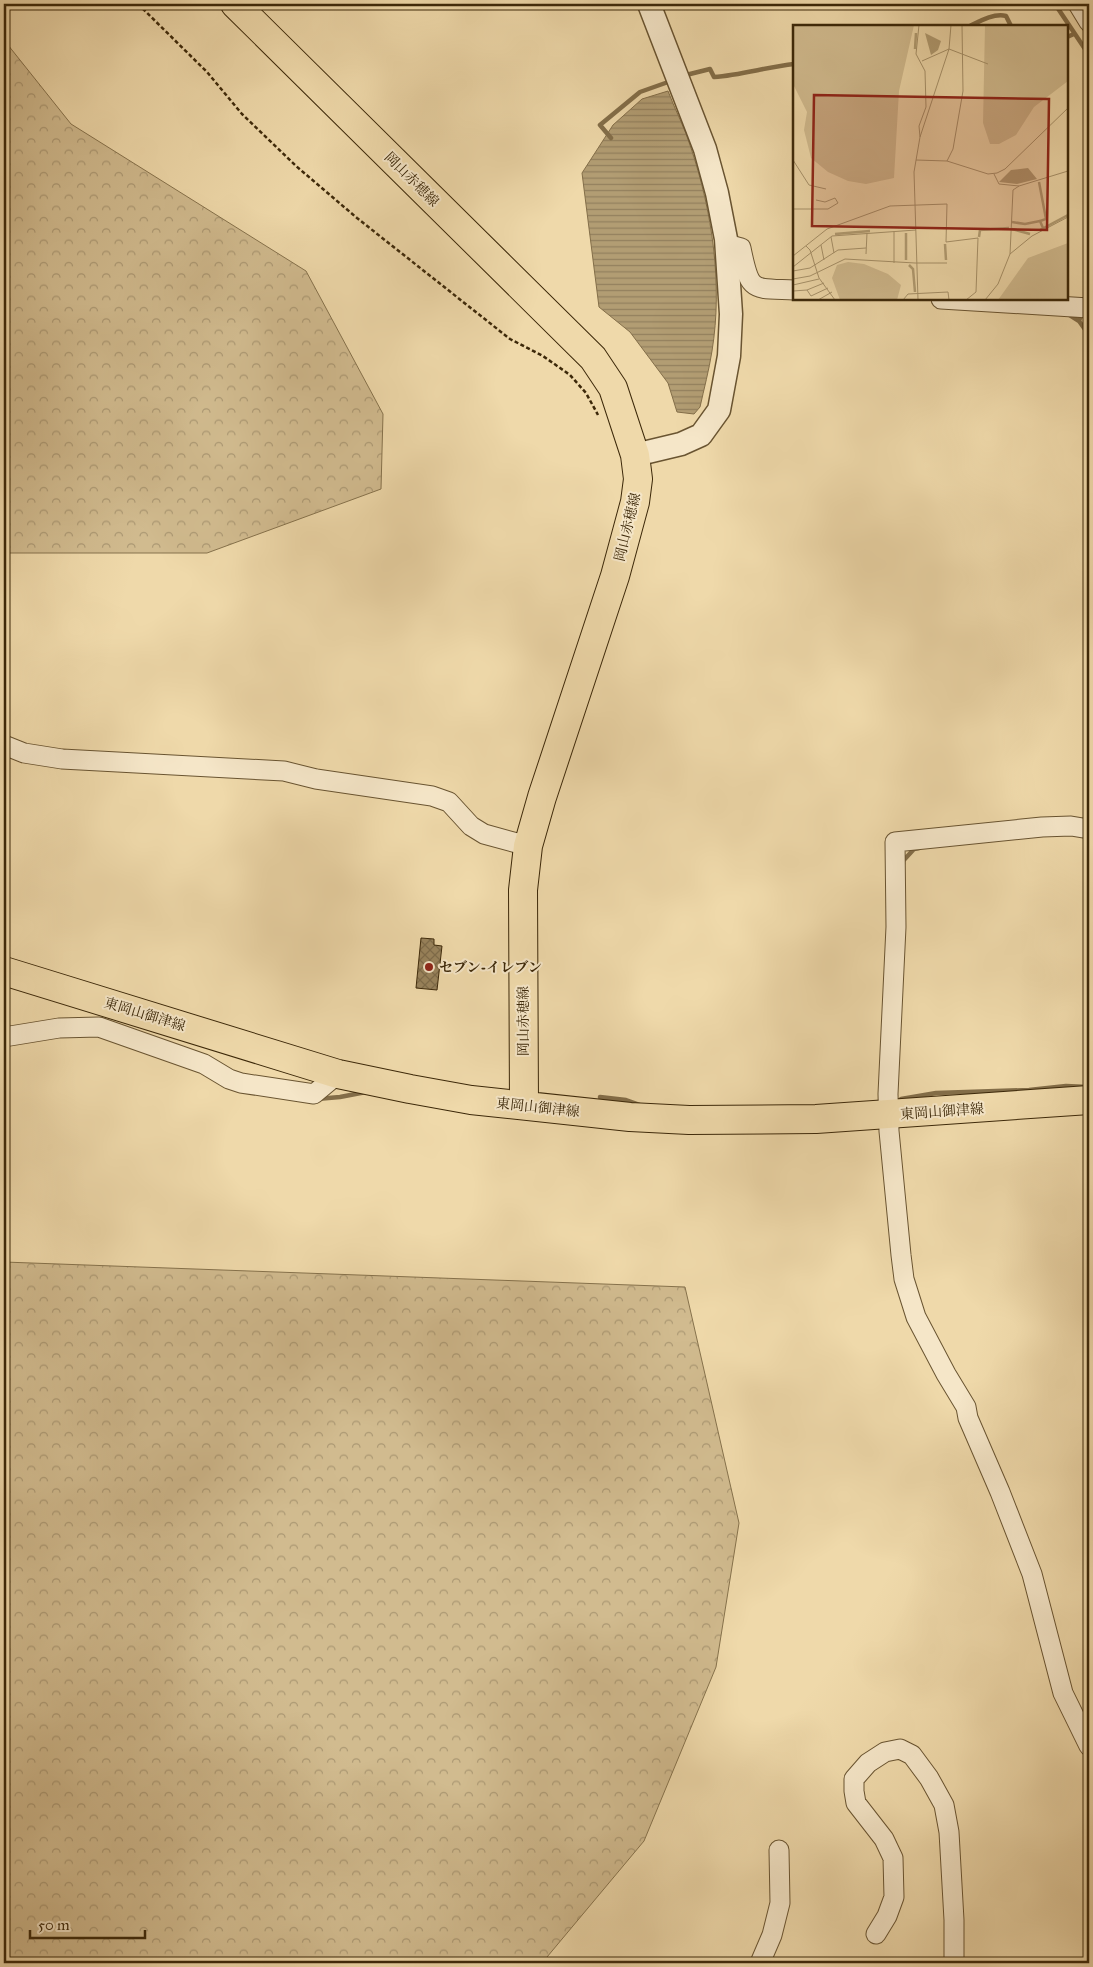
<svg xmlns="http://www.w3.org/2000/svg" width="1093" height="1967" font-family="'IM FELL Great Primer','Noto Serif JP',serif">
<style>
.forest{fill:url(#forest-crowns);stroke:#86724c}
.water{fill:url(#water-rules);stroke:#836e49}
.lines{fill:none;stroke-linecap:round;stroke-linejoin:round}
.stream{stroke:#836e49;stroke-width:4.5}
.building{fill:url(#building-cross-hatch);stroke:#3c2809}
.minor-casing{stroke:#695431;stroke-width:21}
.tertiary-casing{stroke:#695431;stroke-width:25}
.primary-casing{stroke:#3c2809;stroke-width:30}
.path{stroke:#3c2809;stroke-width:2.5;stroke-dasharray:4 2.5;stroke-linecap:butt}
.minor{stroke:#f5e6c8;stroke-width:19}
.tertiary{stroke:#f5e6c8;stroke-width:22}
.primary{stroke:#efd9aa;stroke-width:28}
.poi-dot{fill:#8f2418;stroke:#f5e6c8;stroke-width:2}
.labels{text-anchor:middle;stroke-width:4;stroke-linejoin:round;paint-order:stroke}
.street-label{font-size:14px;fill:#3c2809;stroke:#f5e6c8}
.poi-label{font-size:14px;font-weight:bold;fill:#3c2809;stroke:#f5e6c8;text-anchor:start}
.inset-river{fill:none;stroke:#b29d73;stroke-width:2.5}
.inset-road{fill:none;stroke:#a7926a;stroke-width:1}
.view{fill:#8f2418;fill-opacity:0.15;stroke:#8f2418;stroke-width:2.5}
.inset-edge{fill:none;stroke:#3c2809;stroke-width:2.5}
</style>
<defs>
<pattern id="forest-crowns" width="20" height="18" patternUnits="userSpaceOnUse" patternTransform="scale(1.25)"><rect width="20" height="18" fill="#d1bb8f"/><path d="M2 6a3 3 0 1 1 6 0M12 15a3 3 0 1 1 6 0" fill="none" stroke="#ab9873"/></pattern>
<pattern id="water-rules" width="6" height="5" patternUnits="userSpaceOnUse" patternTransform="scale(1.25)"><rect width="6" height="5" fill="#b29d73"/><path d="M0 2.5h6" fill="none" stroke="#92805d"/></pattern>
<pattern id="building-cross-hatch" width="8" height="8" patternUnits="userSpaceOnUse" patternTransform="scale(1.25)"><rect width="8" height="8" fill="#99845d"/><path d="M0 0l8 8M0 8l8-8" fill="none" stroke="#7e6c4b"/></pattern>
</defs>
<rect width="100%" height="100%" fill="#efd9aa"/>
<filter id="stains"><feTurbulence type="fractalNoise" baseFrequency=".004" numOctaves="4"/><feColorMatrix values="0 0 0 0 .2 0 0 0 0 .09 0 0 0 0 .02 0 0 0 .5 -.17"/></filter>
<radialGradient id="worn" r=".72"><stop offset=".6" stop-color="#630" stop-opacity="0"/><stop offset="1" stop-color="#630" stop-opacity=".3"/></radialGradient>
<!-- forest -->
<path class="forest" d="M4,40L71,124L306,271L383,414L381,489L207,553H4Z
M4,1262L685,1287L739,1523L716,1667L644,1841L542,1963H4Z"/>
<!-- water -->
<path class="water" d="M668,91C675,110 685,128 691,148C712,211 723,284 712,351C709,370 704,389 700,407L694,414L677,412L668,383L630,332L599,307L582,173L613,125L642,99Z"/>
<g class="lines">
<!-- stream -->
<path class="stream" d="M1055,4L1089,55
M970,26C980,21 994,13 1006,16L1011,26
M1067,37L1074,34
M686,75L710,69L714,77C741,75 767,67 794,64
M611,138L600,125L640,92L671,81
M1086,302L1089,291
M1082,312L1079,321L1089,335
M1068,314L1079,321
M903,864V861L914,849L919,848
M600,1097L626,1100L640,1105
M317,1099L340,1097L366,1092
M901,1099L936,1093L1029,1090L1066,1086L1088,1087"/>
</g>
<!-- building -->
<path class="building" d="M421,938L434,939V945L442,946L437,990L416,988Z"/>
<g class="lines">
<!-- minor casing -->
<g class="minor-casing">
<path id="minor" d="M1078,4L1089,22
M726,244L741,248C750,293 751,288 794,290
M941,299L1089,308
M4,745L24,753L62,759L284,771L316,779L432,796L449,802L471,826L484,834L528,846
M1089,829L1071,826L1042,827L895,842L896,927L888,1094L889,1131L901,1255L904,1279L916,1317L946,1374L966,1407L968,1418L1000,1492L1032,1574L1063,1693L1089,1746
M4,1037L59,1028L99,1027L204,1064L229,1079L241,1083L314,1094L338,1074
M876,1934L887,1916L894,1897L893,1858L884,1839L856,1803L854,1791V1779L868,1763L885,1752L900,1749L912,1755L929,1778L944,1805L949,1832L954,1920V1963
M760,1963L772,1935L780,1903L779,1850"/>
</g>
<!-- tertiary casing -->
<g class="tertiary-casing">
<path id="tertiary" d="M635,455L681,444L701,435L719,410L729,356L731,314L726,239L717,193L705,149L649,4"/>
</g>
<!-- primary casing -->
<g class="primary-casing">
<path id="primary" d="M235,4L593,358L613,388L635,455L638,479L635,502L615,576L542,797L528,846L523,890L524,1105
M4,971L338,1074L410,1089L471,1100L630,1117L689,1120L816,1119L1089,1100"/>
</g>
<!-- path -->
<path class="path" d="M138,4L207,72L242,114L296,166L357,218L510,339L543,356L570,375L586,393L598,415"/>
<!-- minor -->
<use href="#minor" class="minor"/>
<!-- tertiary -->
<use href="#tertiary" class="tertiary"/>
<!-- primary -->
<use href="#primary" class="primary"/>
</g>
<!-- markers -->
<circle class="poi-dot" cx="429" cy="967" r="5"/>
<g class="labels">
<!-- street labels -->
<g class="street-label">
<text transform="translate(412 179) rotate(45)" y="5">岡山赤穂線</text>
<text transform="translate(627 527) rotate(-76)" y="5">岡山赤穂線</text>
<text transform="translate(145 1014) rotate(17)" y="5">東岡山御津線</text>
<text transform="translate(523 1021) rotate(-90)" y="5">岡山赤穂線</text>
<text transform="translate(538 1107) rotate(6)" y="5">東岡山御津線</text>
<text transform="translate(942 1111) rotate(-4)" y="5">東岡山御津線</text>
</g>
<!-- poi labels -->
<g class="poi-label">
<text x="439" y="972">セブン-イレブン</text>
</g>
</g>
<!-- overview -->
<g transform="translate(793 25)">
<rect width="275" height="275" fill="#efd9aa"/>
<path d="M0,0H121L106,66L101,153L73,159L55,156L35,147L18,133L11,105L14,87L0,59ZM192,0H275V56L241,82L223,110L206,119H197L190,98ZM275,218V275H205L235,233ZM55,237L71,239L95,249L108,260L104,275H47L39,253L44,240Z" fill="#d1bb8f"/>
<path d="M132,8L148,16L145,25L138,30ZM235,143L244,154L224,159L206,157L218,145Z" fill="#b29d73"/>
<path class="inset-river" d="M122,24L123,8M246,157L253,194L247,196L250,203M219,197L232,199L247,196M219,204L237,209M247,205L275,190M113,208V235M42,209L77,206M186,212L187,205L216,203M152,219L153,235M116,240L120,244L122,267"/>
<path class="inset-road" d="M126,0L123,29L132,46L133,82L126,101L127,112M129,36L156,24L195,39M0,135L16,160L33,164M123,135L154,136L195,149L204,148L212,144L275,83M154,136L160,124L170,66L169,0M201,149L206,159L226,161L275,146M0,184H35L45,178L42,173L32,177L23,175M38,212L41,228M28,220L31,235M13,221L17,225L26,253L42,275M73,229L74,208M217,229L239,211L275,192M0,231L34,204L97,181L154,179L153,217L185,213L183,267L173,275M101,238V206M122,238H154M0,242L39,211L123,205M0,246L17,243L45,225L73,223M0,254L17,251L52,234L122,238M0,260L26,254M14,265L18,271L35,263M0,266L14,265L31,258M25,275L39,267M110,275L115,269L155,267L156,275M125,275L121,147L127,112L156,24L158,0M192,275L205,259L217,229L220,165L226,161"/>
<path class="view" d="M21,70L256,74L254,205L19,201Z"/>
<rect width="275" height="275" class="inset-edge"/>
</g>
<!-- margin -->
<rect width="1093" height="1967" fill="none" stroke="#efd9aa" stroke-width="20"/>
<rect x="5" y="5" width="1083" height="1957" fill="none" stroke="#3c2809" stroke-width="2.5"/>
<rect x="10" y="10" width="1073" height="1947" fill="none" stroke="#3c2809"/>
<!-- scale -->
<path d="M30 1930v8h115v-8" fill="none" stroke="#3c2809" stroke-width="2.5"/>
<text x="38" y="1930" font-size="15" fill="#3c2809" stroke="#f5e6c8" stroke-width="4" paint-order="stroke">50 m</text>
<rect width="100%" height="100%" filter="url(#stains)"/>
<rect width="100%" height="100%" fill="url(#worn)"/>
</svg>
